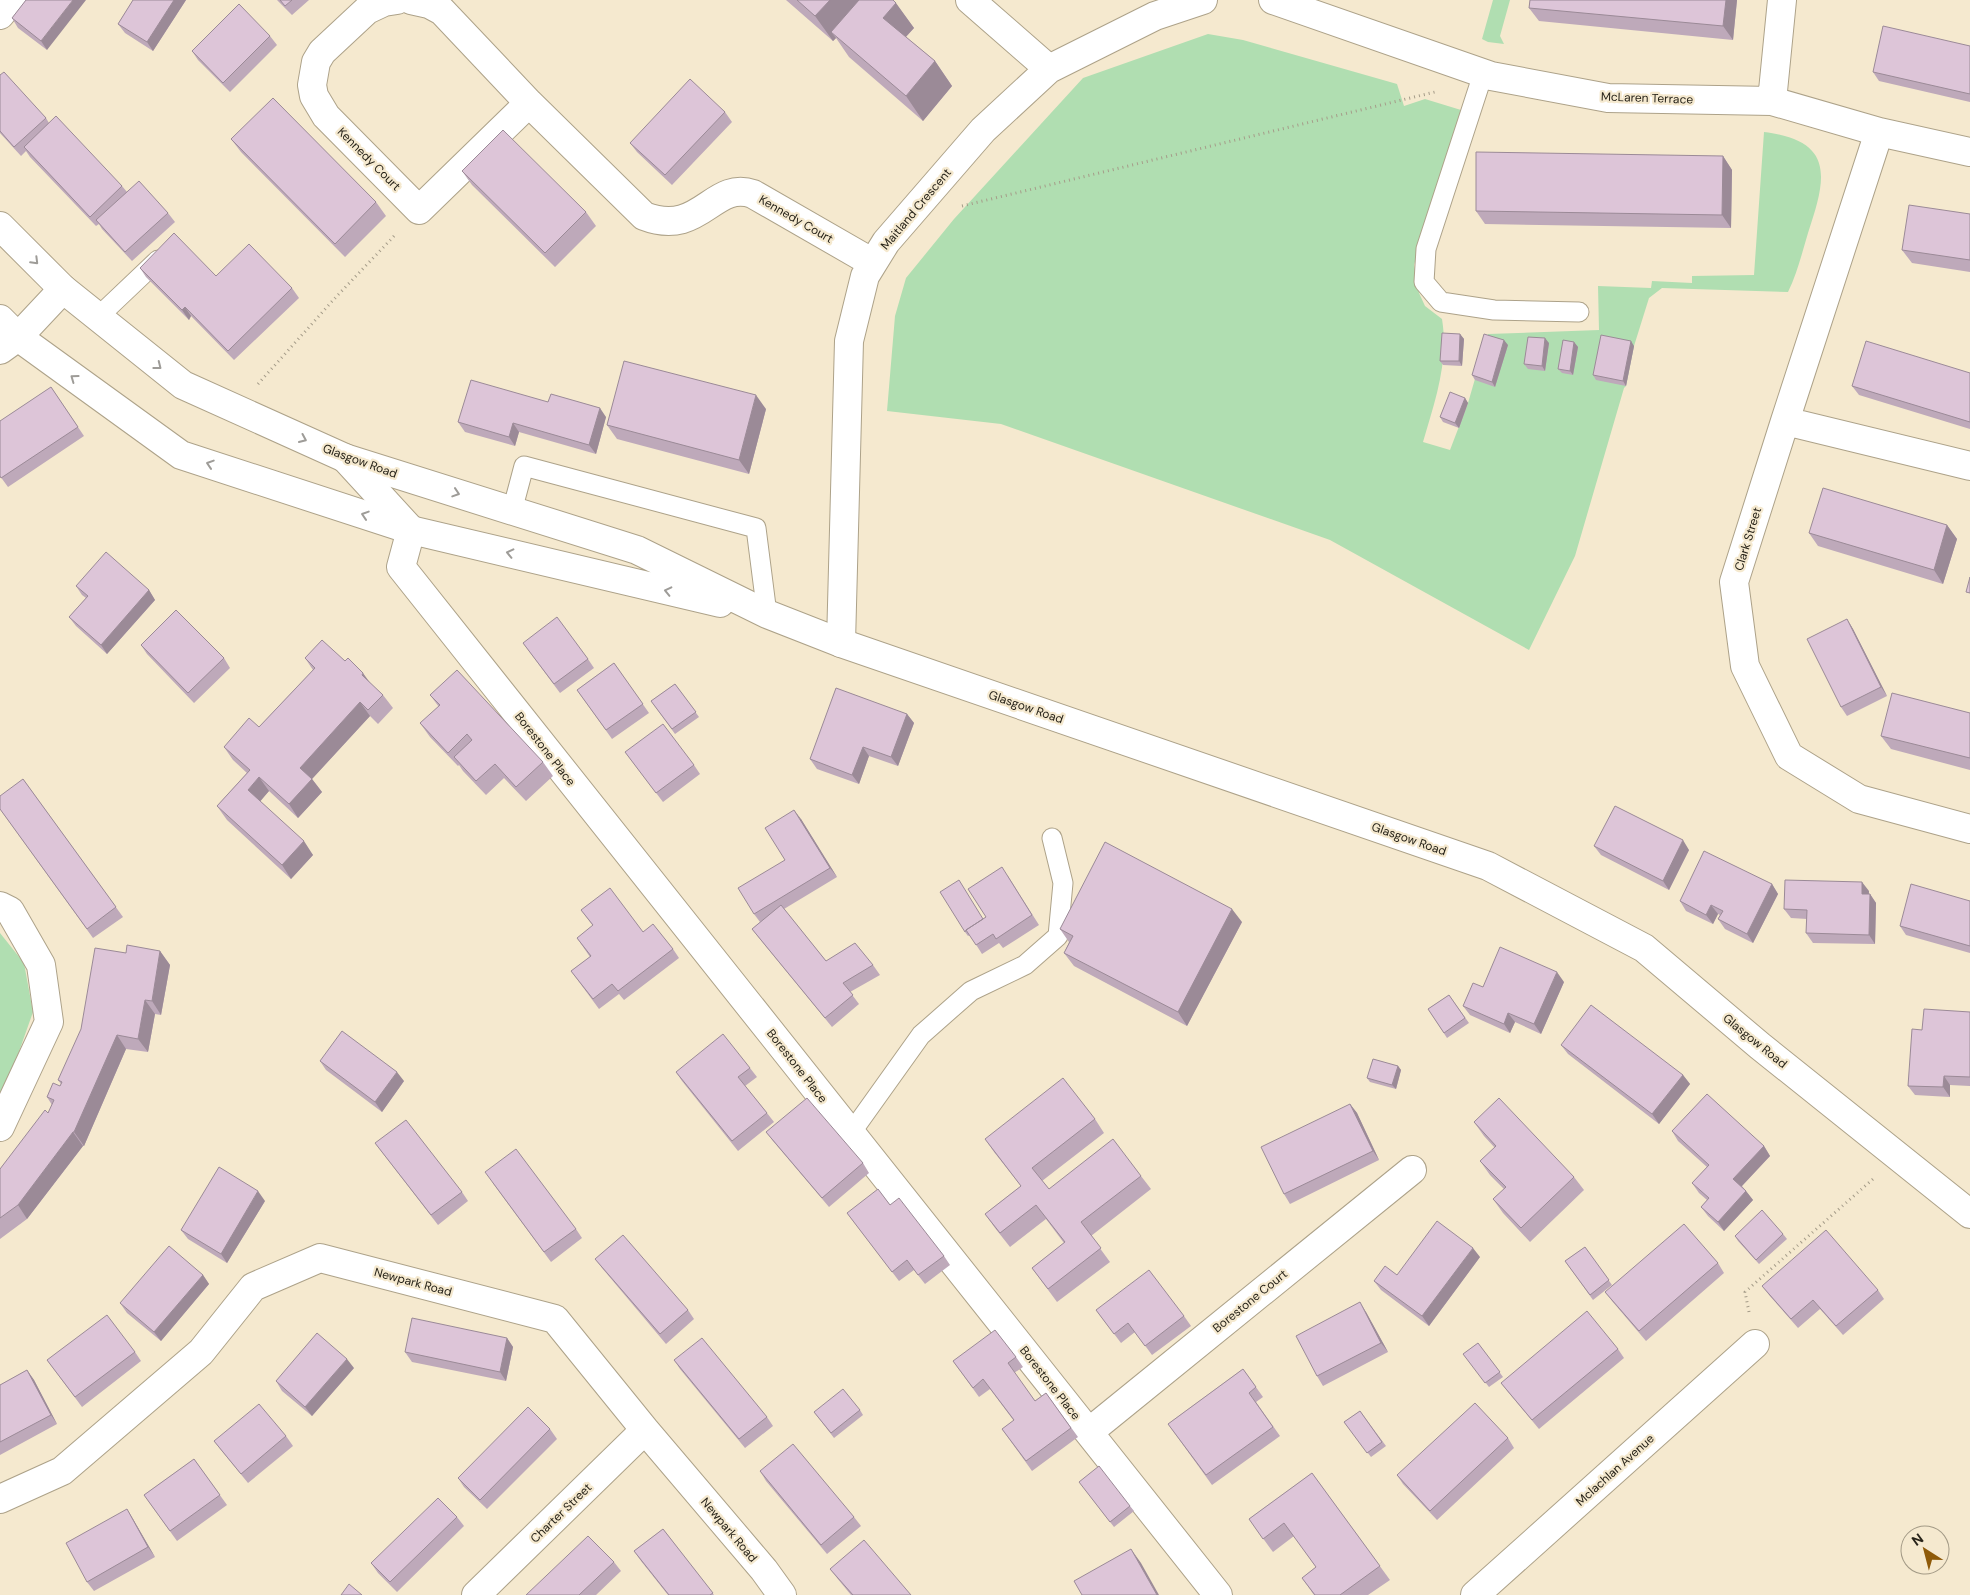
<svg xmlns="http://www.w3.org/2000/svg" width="1970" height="1595" font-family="'DM Sans',sans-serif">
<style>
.green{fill:#b0deb1}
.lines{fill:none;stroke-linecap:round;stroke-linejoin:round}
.lane-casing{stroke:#ada289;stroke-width:21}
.street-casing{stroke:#ada289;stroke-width:30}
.primary-casing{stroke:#ada289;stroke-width:30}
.path{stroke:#a59c89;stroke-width:3;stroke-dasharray:1 4;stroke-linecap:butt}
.lane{stroke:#fff;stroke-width:19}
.street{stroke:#fff;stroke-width:28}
.primary{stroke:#fff;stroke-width:28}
.wall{fill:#bea9ba}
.shaded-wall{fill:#9b8a97}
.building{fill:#ddc5d8;stroke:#9b8a97}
.oneway{stroke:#9e9c98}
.labels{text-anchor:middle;stroke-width:4.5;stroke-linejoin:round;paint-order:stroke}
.street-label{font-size:12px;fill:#272319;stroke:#f5e9cf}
</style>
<rect width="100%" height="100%" fill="#f5e9cf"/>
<!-- green -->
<path class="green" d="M1493,0H1510L1500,36L1504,44L1488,42L1482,39Z
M1208,34L1243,40L1397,84L1404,106L1425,99L1461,110L1414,265L1419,293L1425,306L1442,319C1449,362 1435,401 1423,442L1450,450L1468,403L1488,334L1599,330L1598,286L1651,288L1652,281L1692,283V276L1754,275L1764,132C1836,141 1826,179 1808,233C1802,253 1797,274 1788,292L1662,288L1649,298L1634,346L1626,386L1624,388L1575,556L1529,650L1330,540L1001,424L887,411L895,316L906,278L954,219L1083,78Z
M0,933L24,963L33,1012L9,1080L0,1092Z"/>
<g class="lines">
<!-- lane casing -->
<g class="lane-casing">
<path id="lane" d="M1483,74L1426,249L1424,282L1441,302L1494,310L1579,312
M98,317L158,260
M512,511L524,466L756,528L767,614
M851,1133L921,1035L971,991L1025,965L1058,936L1063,883L1052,838"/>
</g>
<!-- street casing -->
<g class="street-casing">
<path id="street" d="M397,0L384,2L367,10L322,52L316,62L312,85L314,96L326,116L419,210L529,103
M411,0L429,4L442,11L529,103L644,216C701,238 712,180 753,194L873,263
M970,0L1049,69
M1273,0L1491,76L1608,98L1772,101L1879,132L1970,152
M0,15L12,0
M1772,101L1782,0
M1879,132L1785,421L1734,582L1745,666L1789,756L1859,799L1970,829
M0,350L18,337L63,289
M1785,421L1970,466
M345,458L411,530L401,567L1218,1595
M841,643L849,341L865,276L886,242L983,130L1049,69L1155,16L1203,0
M0,906L10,911L41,965L49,1022L0,1127
M1089,1432L1412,1170
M0,1499L62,1471L201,1352L253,1287L320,1258L555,1319L645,1430L764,1570L782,1595
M476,1595L645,1430
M1475,1595L1755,1344"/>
</g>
<!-- primary casing -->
<g class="primary-casing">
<path id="primary" d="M0,226L63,289L183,385L345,458L637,550L767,614L841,643L1488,866L1644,948L1760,1046L1970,1214
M0,319L18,337L181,455L411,530L720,603"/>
</g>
<!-- path -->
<path class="path" d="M962,206L1435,92
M258,384L336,297L396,234
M1749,1312L1745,1292L1873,1179"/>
<!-- lane -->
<use href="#lane" class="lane"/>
<!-- street -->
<use href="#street" class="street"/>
<!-- primary -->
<use href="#primary" class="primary"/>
</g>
<!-- wall -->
<path class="wall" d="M26,0L47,50L18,28L12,18Z
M133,0H186L153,51L125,33L118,24Z
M277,0H309L292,15Z
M786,0H893L914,28L906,37L935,61L952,86L923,121L849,57L836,38L833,41Z
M1530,0H1737L1733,40L1539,21L1529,8Z
M270,36L277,45L230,92L198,60L192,51Z
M1970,46V102L1879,81L1873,72Z
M0,75L46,118L49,123L122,186L127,192L168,213L175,222L132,261L102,229L99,224L96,226L30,157L26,151L21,156L0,133Z
M725,112L732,122L672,185L637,152L630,143Z
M231,139L376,202L386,216L345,257L241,152Z
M1723,156L1732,170L1731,228L1485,224L1476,211Z
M462,171L586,212L596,226L555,267L472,185Z
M1970,214V272L1912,263L1902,250Z
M140,268L216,276L292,288L299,298L234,360L191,316L189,320L146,277Z
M1460,334L1464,339L1462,366L1443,365L1440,361Z
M1574,342L1578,347L1573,375L1562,373L1558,369Z
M1549,343L1545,371L1528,369L1524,364Z
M1508,345L1495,387L1475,380L1472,375Z
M1634,346L1626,386L1596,380L1593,375Z
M1970,373V429L1859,395L1852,386Z
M51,387L84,436L8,487L0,476Z
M1465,398L1468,403L1459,428L1443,422L1440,417Z
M548,402L606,417L596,454L519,432L515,446L465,432L458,422Z
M766,409L749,474L617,439L607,425Z
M1947,525L1957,539L1943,584L1818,546L1809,533Z
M76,586L149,590L155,600L107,654L76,626L69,617L86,598L82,595Z
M1847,619L1853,629L1887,696L1847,716L1841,707Z
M523,643L588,659L594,668L560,693Z
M141,645L224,658L230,668L194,703L147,654Z
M305,658L345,661L383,695L393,708L378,724L370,716L312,779L322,792L298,818L269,791L260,801L313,855L291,879L227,820L217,806L247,773L233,760L224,747L259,727L313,670Z
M614,663L649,713L612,739L577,690Z
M675,684L699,717L675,734L651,701Z
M430,695L543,762L553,776L526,801L504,778L486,795L463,771L459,765L458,766L430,737L420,723L439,707Z
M1970,713V770L1891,749L1881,736Z
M907,714L914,723L898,766L869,756L859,784L817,769L810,759Z
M625,752L694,765L700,774L663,802Z
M23,779L123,917L93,938L0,809Z
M801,819L837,877L784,909L826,961L873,965L880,975L850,992L859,1004L832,1027L759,938L752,929L760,922L754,914L785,860Z
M1594,846L1689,850L1669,890L1601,855Z
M1008,876L1039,925L1003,948L999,943L982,954L970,935L968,936L965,932L986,917Z
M1772,884L1778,894L1753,943L1725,929L1718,919L1720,915L1718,914L1713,924L1686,911L1680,901Z
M1869,891V894H1870L1876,903L1875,944L1813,943L1806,933L1807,919L1791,918L1784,909Z
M1970,901V953L1906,935L1900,926Z
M581,910L643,932L673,949L679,958L624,1000L619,994L599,1009L571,971L590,957L577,938L593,926Z
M1242,922L1187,1026L1074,966L1064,953L1069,942L1060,929Z
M160,951L170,965L161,1015L155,1014L148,1052L126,1049L84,1146H83L27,1219L0,1239V1169L48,1113L52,1105L47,1097L60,1086L61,1084L58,1080L126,953Z
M1564,982L1541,1034L1515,1022L1510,1033L1470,1015L1463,1006L1483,987Z
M1449,995L1469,1023L1447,1038L1428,1009Z
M1970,1012V1086L1950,1085V1097L1915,1095L1908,1086L1922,1030Z
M1561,1045L1683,1075L1690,1084L1659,1124L1568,1054Z
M320,1061L404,1081L382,1112L326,1070Z
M1398,1066L1401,1070L1396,1089L1370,1082L1367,1078Z
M750,1068L757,1077L745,1086L767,1113L774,1122L738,1151L682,1081L676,1072Z
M1350,1104L1357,1113L1379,1160L1290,1204L1284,1194Z
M1095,1119L1104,1133L1042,1181L1049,1189L1141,1176L1151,1189L1091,1236L1110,1262L1057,1302L1032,1268L1064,1243L1046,1219L1010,1247L995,1228L985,1214L1021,1186L994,1152L985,1139Z
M1474,1122L1574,1177L1584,1190L1530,1242L1503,1213L1493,1199L1504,1189L1490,1175L1480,1161L1495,1148L1484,1136Z
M1672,1131L1764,1146L1770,1156L1742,1186L1746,1191L1753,1200L1724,1231L1708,1216L1701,1207L1707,1200L1699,1193L1692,1183L1707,1167L1678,1141Z
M766,1132L863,1163L869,1173L829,1207L773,1141Z
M375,1143L462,1192L468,1201L438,1225Z
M492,1182L576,1229L582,1238L551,1262Z
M265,1201L227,1263L188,1239L181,1230Z
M890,1205L944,1256L950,1265L925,1284L914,1270L899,1281L847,1213Z
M1783,1234L1787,1239L1759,1264L1738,1241L1735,1236Z
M1585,1247L1612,1285L1593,1300L1565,1261Z
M1480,1257L1429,1326L1381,1290L1374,1281L1397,1275Z
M595,1259L688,1310L694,1319L666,1344L602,1268Z
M1718,1263L1724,1273L1646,1341L1612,1301L1605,1292Z
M203,1275L209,1284L161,1341L127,1313L120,1303Z
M1762,1286L1878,1290L1884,1299L1843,1335L1820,1309L1798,1328L1769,1295Z
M1096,1310L1184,1316L1191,1326L1152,1355L1135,1332L1121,1343Z
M1366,1312L1388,1352L1323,1386L1317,1376Z
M507,1338L513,1347L506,1381L412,1362L405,1352Z
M1478,1343L1503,1377L1489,1387L1463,1354Z
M1618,1349L1624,1358L1539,1429L1508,1392L1501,1383Z
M135,1352L141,1361L82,1407L47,1360Z
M1016,1357L1023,1367L1014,1373L1035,1401L1046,1393L1078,1437L1032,1471L1002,1429L1014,1421L990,1389L979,1397L953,1361Z
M674,1360L767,1417L773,1426L745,1448L680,1369Z
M354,1368L312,1416L282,1391L276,1381Z
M1243,1369L1263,1397L1256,1402L1280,1436L1212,1485L1168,1424Z
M27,1370L34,1380L57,1424L0,1455V1385Z
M860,1410L863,1415L834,1438L814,1412Z
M1360,1411L1386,1446L1371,1457L1344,1422Z
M550,1429L557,1439L487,1509L464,1487L458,1478Z
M286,1436L293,1446L248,1483L221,1450L214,1441Z
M1508,1438L1514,1448L1437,1520L1403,1484L1397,1475Z
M194,1459L227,1505L177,1541L144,1495Z
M760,1471L854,1517L861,1526L827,1554L766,1481Z
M1312,1473L1390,1580L1368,1595H1314L1302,1578L1316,1567L1294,1536L1273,1552L1249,1519Z
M1083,1487L1130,1506L1134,1511L1114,1527Z
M127,1509L133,1519L155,1557L94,1591L87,1582Z
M457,1517L464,1526L397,1592L378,1573L371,1563Z
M663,1529L714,1595H668L641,1561L634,1551Z
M614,1562L621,1571L596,1595H526Z
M830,1569L911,1595H851L837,1578Z"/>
<!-- shaded-wall -->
<path class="shaded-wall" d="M73,0H86L47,50L41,41Z
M174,0H186L153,51L147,42Z
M830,0H870L831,32L836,38L833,41L815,16Z
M1726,0H1737L1733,40L1723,26Z
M896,3L914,28L900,43L883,18Z
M935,61L952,86L923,121L906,96Z
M1723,156L1732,170L1731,228L1722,215Z
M185,307L191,316L189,320L182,310Z
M1460,334L1464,339L1462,366L1459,361Z
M1545,338L1549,343L1545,371L1542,366Z
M1504,340L1508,345L1495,387L1492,382Z
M1631,341L1634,346L1626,386L1623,381Z
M1574,342L1578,347L1573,375L1570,371Z
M756,395L766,409L749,474L739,460Z
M1465,398L1468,403L1459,428L1455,423Z
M600,408L606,417L596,454L589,445Z
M513,423L519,432L515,446L509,437Z
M1947,525L1957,539L1943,584L1934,570Z
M149,590L155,600L107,654L101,645Z
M1847,619L1853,629L1887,696L1881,687Z
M363,673L373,687L362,675Z
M360,702L370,716L312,779L322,792L298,818L289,804L300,768Z
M907,714L914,723L898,766L891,757Z
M863,747L869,756L859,784L852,775Z
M259,777L269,791L258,804L248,790Z
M794,810L801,819L837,877L830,868Z
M1683,840L1689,850L1669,890L1663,881Z
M304,841L313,855L291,879L282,865Z
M1862,882L1869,891L1868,903L1862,894Z
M1772,884L1778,894L1753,943L1747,934Z
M1870,894L1876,903L1875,944L1869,935Z
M1711,905L1718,914L1713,924L1706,915Z
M1232,909L1242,922L1187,1026L1178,1012Z
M160,951L170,965L161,1015L152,1001Z
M1557,972L1564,982L1541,1034L1534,1024Z
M145,1000L155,1014L148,1052L138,1039Z
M1508,1013L1515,1022L1510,1033L1504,1024Z
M117,1035L126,1049L84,1146L74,1132Z
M1398,1066L1401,1070L1396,1089L1392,1085Z
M397,1072L404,1081L382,1112L375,1102Z
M1683,1075L1690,1084L1659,1124L1652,1114Z
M1944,1076L1950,1085V1097L1943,1087Z
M1350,1104L1357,1113L1379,1160L1373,1151Z
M73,1132L83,1146L27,1219L18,1205Z
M1764,1146L1770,1156L1740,1188L1733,1179Z
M258,1191L265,1201L227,1263L221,1254Z
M1746,1191L1753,1200L1724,1231L1718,1222Z
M1473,1248L1480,1257L1429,1326L1422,1316Z
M203,1275L209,1284L161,1341L154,1332Z
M1360,1302L1366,1312L1388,1352L1381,1343Z
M507,1338L513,1347L506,1381L500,1372Z
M347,1359L354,1368L312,1416L305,1407Z
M27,1370L34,1380L57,1424L51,1415Z
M127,1509L133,1519L155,1557L148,1547Z
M1131,1549L1141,1563L1159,1595H1157Z"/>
<!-- building -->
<path class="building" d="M26,0H73L41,41L12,18Z
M133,0H174L147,42L118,24Z
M280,0H292L285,6Z
M797,0H830L815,16Z
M859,0H893L896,3L883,18L935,61L906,96L831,32Z
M1530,0H1726L1723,26L1529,8Z
M239,4L270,36L223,83L192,51Z
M1883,26L1970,46V94L1873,72Z
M4,72L46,118L14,147L0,131V75Z
M690,79L725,112L665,175L630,143Z
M273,98L376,202L335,244L231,139Z
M56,116L122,186L90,217L24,147Z
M503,130L586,212L545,253L462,171Z
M1476,152L1723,156L1722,215L1476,211Z
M139,181L168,213L125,252L96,220Z
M1909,205L1970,214V260L1902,250Z
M174,233L216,276L249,244L292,288L228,351L185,307L182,310L140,268Z
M1442,333L1460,334L1459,361H1440Z
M1484,334L1504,340L1492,382L1472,375Z
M1601,335L1631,341L1623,381L1593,375Z
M1528,337L1545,338L1542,366L1524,364Z
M1563,340L1574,342L1570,371L1558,369Z
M1866,341L1970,373V422L1852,386Z
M624,361L756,395L739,460L607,425Z
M471,380L548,402L551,394L600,408L589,445L513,423L509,437L458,422Z
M51,387L78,427L1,478L0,476V421Z
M1450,392L1465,398L1455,423L1440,417Z
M1823,488L1947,525L1934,570L1809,533Z
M106,552L149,590L101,645L69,617L88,596L76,586Z
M1970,577V593L1966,592Z
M176,610L224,658L188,693L141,645Z
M557,617L588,659L554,684L523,643Z
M1847,619L1881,687L1841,707L1807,639Z
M322,640L345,661L348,658L363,673L362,675L383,695L368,710L360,702L300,768L312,779L289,804L259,777L248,790L304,841L282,865L217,806L250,770L224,747L249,718L259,727L315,668L305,658Z
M614,663L643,704L606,730L577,690Z
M457,670L543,762L516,787L495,764L476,781L454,757L472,740L467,734L448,753L420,723L440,705L430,695Z
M675,684L696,712L672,729L651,701Z
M836,688L907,714L891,757L863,747L852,775L810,759Z
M1892,693L1970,713V758L1881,736Z
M663,724L694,765L656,793L625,752Z
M23,779L116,907L87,929L0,809V796Z
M1615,806L1683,840L1663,881L1594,846Z
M794,810L830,868L754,914L738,888L785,860L765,828Z
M1105,842L1232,909L1178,1012L1064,953L1073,936L1060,929Z
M1704,851L1772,884L1747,934L1718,919L1723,911L1711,905L1706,915L1680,901Z
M1002,867L1032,915L996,939L993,934L976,945L966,930L986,917L968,889Z
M959,880L983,919L966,930L965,932L940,892Z
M1785,880L1862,882V894H1870L1869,935L1806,933L1807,910L1784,909Z
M1911,884L1970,901V946L1900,926Z
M610,888L643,932L653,924L673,949L618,991L612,984L593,999L571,971L591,956L577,938L593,925L581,910Z
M781,905L826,961L855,943L873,965L843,983L853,995L825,1018L752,929Z
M127,945L160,951L152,1001L145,1000L138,1039L117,1035L74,1132H73L18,1205L0,1218V1169L45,1110L48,1113L54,1100L47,1097L53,1083L60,1086L62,1082L58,1080L81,1029L95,948L126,953Z
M1500,947L1557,972L1534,1024L1508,1013L1504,1024L1463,1006L1473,983L1483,987Z
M1449,995L1465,1018L1444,1033L1428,1009Z
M1591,1005L1683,1075L1652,1114L1561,1045Z
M1924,1009L1970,1012V1077L1944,1076L1943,1087L1908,1086L1912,1029L1922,1030Z
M342,1031L397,1072L375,1102L320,1061Z
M723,1034L750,1068L738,1077L767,1113L732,1141L676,1072Z
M1373,1059L1398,1066L1392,1085L1367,1078Z
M1063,1078L1095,1119L1032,1168L1049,1189L1113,1139L1141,1176L1081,1222L1101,1248L1048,1289L1032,1268L1065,1242L1036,1205L1000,1233L985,1214L1021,1186L985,1139Z
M1707,1094L1764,1146L1733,1179L1746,1191L1718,1222L1701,1207L1709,1198L1692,1183L1709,1165L1672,1131Z
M807,1098L863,1163L822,1198L766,1132Z
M1499,1098L1574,1177L1521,1228L1493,1199L1506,1187L1480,1161L1496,1146L1474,1122Z
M1350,1104L1373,1151L1284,1194L1261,1147Z
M406,1120L462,1192L431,1215L375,1143Z
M516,1149L576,1229L544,1252L485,1172Z
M219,1167L258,1191L221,1254L181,1230Z
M878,1189L890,1205L899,1198L944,1256L918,1275L907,1260L892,1272L847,1213Z
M1762,1210L1783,1234L1756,1260L1735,1236Z
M1437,1221L1473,1248L1422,1316L1374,1281L1385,1266L1397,1275Z
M1684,1224L1718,1263L1639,1331L1605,1292Z
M1826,1230L1878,1290L1836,1326L1813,1300L1791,1319L1762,1286Z
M623,1235L688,1310L660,1334L595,1259Z
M169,1246L203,1275L154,1332L120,1303Z
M1585,1247L1609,1280L1590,1295L1565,1261Z
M1149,1270L1184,1316L1145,1346L1128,1323L1114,1334L1096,1310Z
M1360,1302L1381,1343L1317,1376L1296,1336Z
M1587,1311L1618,1349L1532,1420L1501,1383Z
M107,1315L135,1352L75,1397L47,1360Z
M412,1318L507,1338L500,1372L405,1352Z
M995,1330L1016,1357L1008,1363L1035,1401L1046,1393L1071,1428L1026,1461L1002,1429L1014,1420L983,1379L973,1388L953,1361Z
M317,1333L347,1359L305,1407L276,1381Z
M702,1338L767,1417L739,1439L674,1360Z
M1478,1343L1500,1372L1485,1383L1463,1354Z
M1243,1369L1256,1387L1249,1393L1273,1427L1206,1475L1168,1424Z
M27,1370L51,1415L0,1442V1385Z
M843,1389L860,1410L831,1433L814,1412Z
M1475,1403L1508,1438L1430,1511L1397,1475Z
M259,1404L286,1436L241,1474L214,1441Z
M528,1407L550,1429L480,1500L458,1478Z
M1360,1411L1382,1442L1367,1453L1344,1422Z
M793,1444L854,1517L821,1545L760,1471Z
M194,1459L220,1495L170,1531L144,1495Z
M1099,1466L1130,1506L1110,1522L1079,1482Z
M1312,1473L1380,1566L1340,1595H1315L1302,1578L1316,1567L1284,1523L1263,1539L1249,1519Z
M438,1498L457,1517L390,1582L371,1563Z
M127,1509L148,1547L87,1582L66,1543Z
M663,1529L713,1593L710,1595H669L634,1551Z
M588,1536L614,1562L579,1595H526Z
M864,1540L911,1595H853L830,1569Z
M1131,1549L1157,1595H1082L1074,1581Z
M349,1584L362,1595H341Z"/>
<!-- one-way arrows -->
<defs><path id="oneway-chevron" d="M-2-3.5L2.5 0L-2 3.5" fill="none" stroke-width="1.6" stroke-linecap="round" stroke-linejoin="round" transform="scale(1.25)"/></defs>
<g class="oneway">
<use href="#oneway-chevron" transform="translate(35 261) rotate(45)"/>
<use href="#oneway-chevron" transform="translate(158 366) rotate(38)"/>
<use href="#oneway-chevron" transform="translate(74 378) rotate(-144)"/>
<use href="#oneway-chevron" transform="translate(303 439) rotate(24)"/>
<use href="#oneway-chevron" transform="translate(210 464) rotate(-162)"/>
<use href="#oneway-chevron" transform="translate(456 493) rotate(18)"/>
<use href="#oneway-chevron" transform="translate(365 515) rotate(-162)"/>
<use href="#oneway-chevron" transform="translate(510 553) rotate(-167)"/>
<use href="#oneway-chevron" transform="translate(668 591) rotate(-167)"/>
</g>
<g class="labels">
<!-- street labels -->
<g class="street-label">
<text transform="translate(1647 98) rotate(2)" y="4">McLaren Terrace</text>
<text transform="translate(369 159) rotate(45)" y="4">Kennedy Court</text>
<text transform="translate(916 209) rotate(-50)" y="4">Maitland Crescent</text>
<text transform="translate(796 219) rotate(30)" y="4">Kennedy Court</text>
<text transform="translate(360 461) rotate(20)" y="4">Glasgow Road</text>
<text transform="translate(1748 539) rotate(-73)" y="4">Clark Street</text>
<text transform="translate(1026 707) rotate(19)" y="4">Glasgow Road</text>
<text transform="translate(545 749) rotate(52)" y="4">Borestone Place</text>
<text transform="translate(1409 839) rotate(19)" y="4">Glasgow Road</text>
<text transform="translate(1755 1041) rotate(39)" y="4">Glasgow Road</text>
<text transform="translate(797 1066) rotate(52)" y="4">Borestone Place</text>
<text transform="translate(413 1282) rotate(15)" y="4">Newpark Road</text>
<text transform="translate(1250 1301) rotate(-39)" y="4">Borestone Court</text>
<text transform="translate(1050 1383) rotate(52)" y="4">Borestone Place</text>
<text transform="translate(1615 1470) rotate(-42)" y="4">Mclachlan Avenue</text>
<text transform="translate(561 1513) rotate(-44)" y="4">Charter Street</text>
<text transform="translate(729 1530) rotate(50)" y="4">Newpark Road</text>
</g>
</g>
<!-- north arrow -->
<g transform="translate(1925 1550) rotate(324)"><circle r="24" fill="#f5e9cf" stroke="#a39a86"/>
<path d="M0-4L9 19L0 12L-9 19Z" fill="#8e5a09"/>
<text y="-8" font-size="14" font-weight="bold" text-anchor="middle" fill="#272319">N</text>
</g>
</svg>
